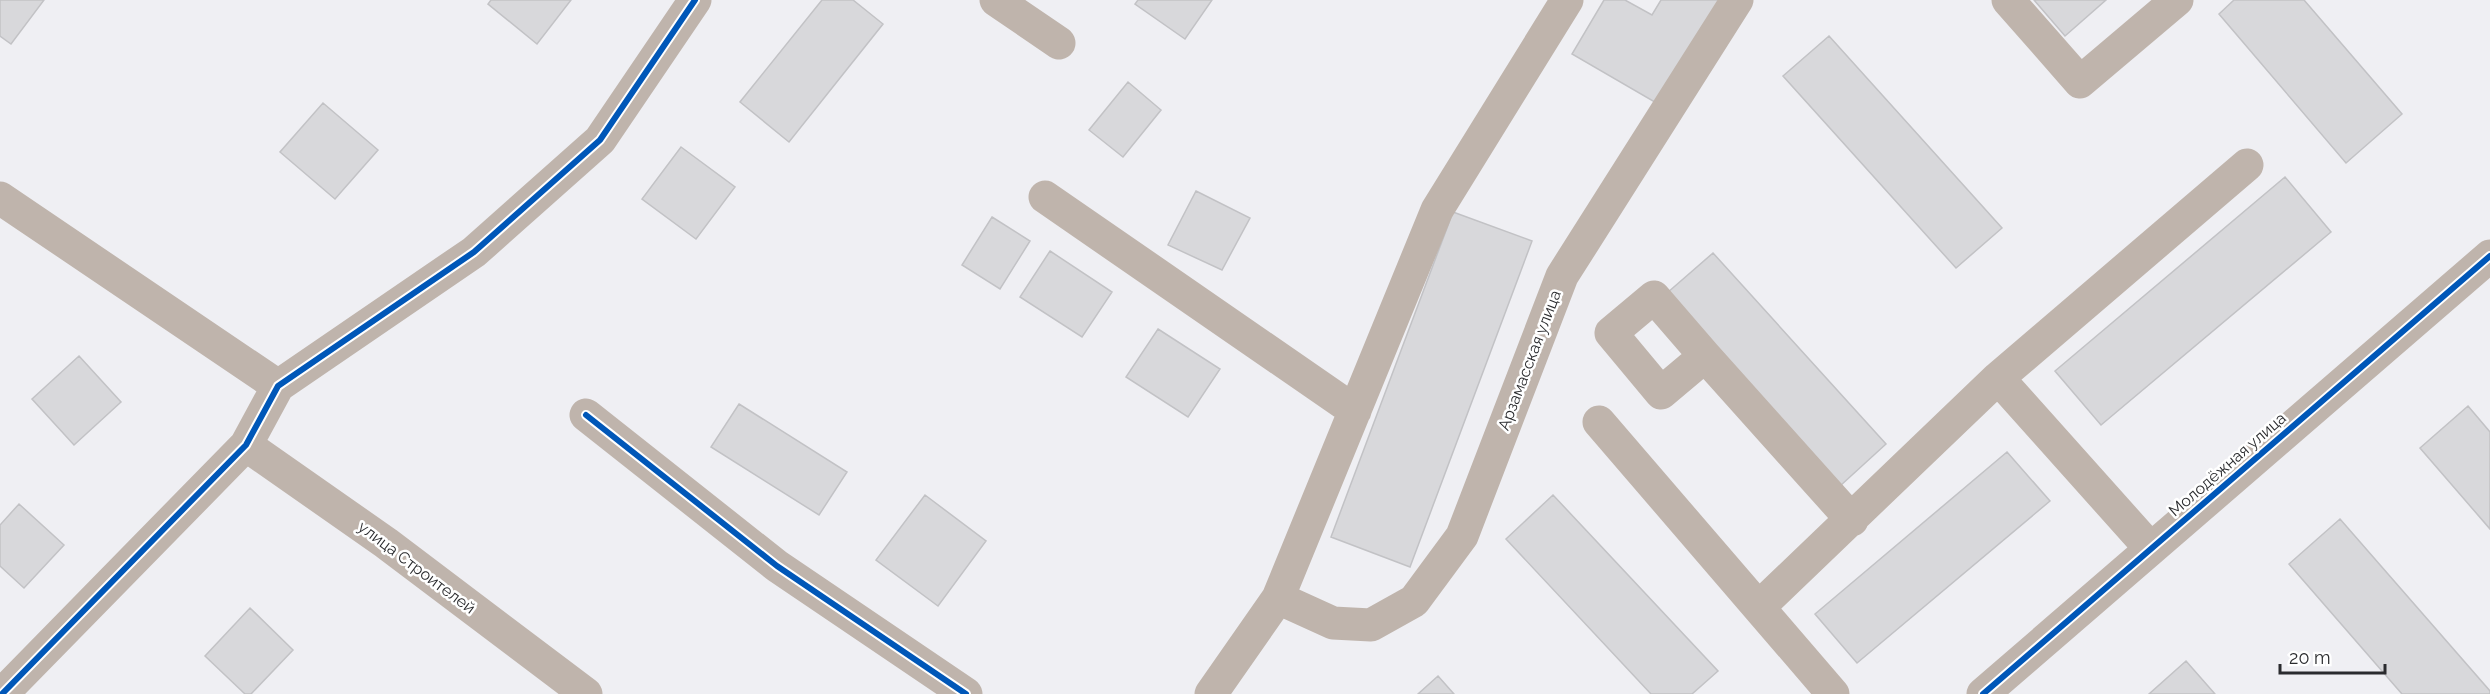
<svg xmlns="http://www.w3.org/2000/svg" width="2490" height="694" font-family="Raleway,sans-serif">
<style>
.building{fill:#d8d8db;stroke:#c2c2c5;stroke-width:1.5}
.lines{fill:none;stroke-linecap:round;stroke-linejoin:round}
.minor{stroke:#bfb4ac;stroke-width:33}
.cycleway-casing{stroke:#fff;stroke-width:10}
.cycleway{stroke:#0057b8;stroke-width:6}
.labels{text-anchor:middle;stroke-width:5;stroke-linejoin:round;paint-order:stroke}
.street-label{font-size:16px;fill:#2a2b2e;stroke:#fff}
</style>
<rect width="100%" height="100%" fill="#efeff3"/>
<!-- building -->
<path class="building" d="M0,0H44L11,44L0,36Z
M491,0H571L537,44L488,4Z
M822,0H853L883,24L789,142L740,102Z
M1138,0H1212L1185,39L1135,4Z
M1604,0H1625L1652,15L1661,0H1727L1665,108L1572,54Z
M2034,0H2106L2065,36Z
M2234,0H2304L2402,114L2346,163L2219,14Z
M1829,36L2002,228L1956,268L1783,76Z
M1128,82L1161,110L1123,157L1089,130Z
M323,103L378,150L335,199L280,152Z
M681,147L735,187L696,239L642,199Z
M2285,177L2331,232L2101,425L2055,371Z
M1196,191L1250,218L1222,270L1168,245Z
M1453,212L1532,241L1410,567L1331,537Z
M992,217L1030,241L1000,289L962,265Z
M1050,251L1112,292L1082,337L1020,297Z
M1713,253L1886,444L1840,486L1667,293Z
M1158,329L1220,369L1188,417L1126,377Z
M79,356L121,402L74,445L32,399Z
M739,404L847,472L819,515L711,447Z
M2468,406L2490,432V529L2420,448Z
M2007,452L2050,501L1857,663L1815,614Z
M925,495L986,541L938,606L876,560Z
M1553,495L1718,671L1692,694H1651L1506,539Z
M19,504L64,545L24,588L0,566V525Z
M2340,519L2490,691V694H2402L2289,564Z
M250,608L293,650L251,694H245L205,656Z
M2186,661L2215,694H2149Z
M1438,676L1454,694H1418Z"/>
<g class="lines">
<!-- minor -->
<path class="minor" d="M996,0L1059,43
M2008,0L2080,82L2177,0
M1045,197L1355,411
M0,198L278,386
M1654,297L1705,356L1661,393L1611,333Z
M1705,356L1852,520
M1998,378L2150,548
M586,415L777,566L966,694
M1599,422L1833,694
M246,445L386,543L586,694
M1278,598L1333,623L1371,625L1414,601L1462,536L1562,276L1737,0
M1759,607L1998,378L2247,165
M2,694L246,445L278,386L474,252L600,140L695,0
M1211,694L1278,598L1437,210L1567,0
M1983,694L2490,256"/>
<!-- cycleway casing -->
<g class="cycleway-casing">
<path id="cycleway" d="M586,415L777,566L966,694
M2,694L246,445L278,386L474,252L600,140L695,0
M1983,694L2490,256"/>
</g>
<!-- cycleway -->
<use href="#cycleway" class="cycleway"/>
</g>
<g class="labels">
<!-- street labels -->
<g class="street-label">
<text transform="translate(1529 360) rotate(-69)" y="6">Арзамасская улица</text>
<text transform="translate(2227 464) rotate(-41)" y="6">Молодёжная улица</text>
<text transform="translate(417 567) rotate(37)" y="6">улица Строителей</text>
</g>
</g>
<!-- scale -->
<path d="M2280 664v9h105v-9" fill="none" stroke="#2a2b2e" stroke-width="3"/>
<text x="2289" y="664" font-size="18" fill="#2a2b2e" stroke="#ffffff" stroke-width="4.5" paint-order="stroke">20 m</text>
</svg>
